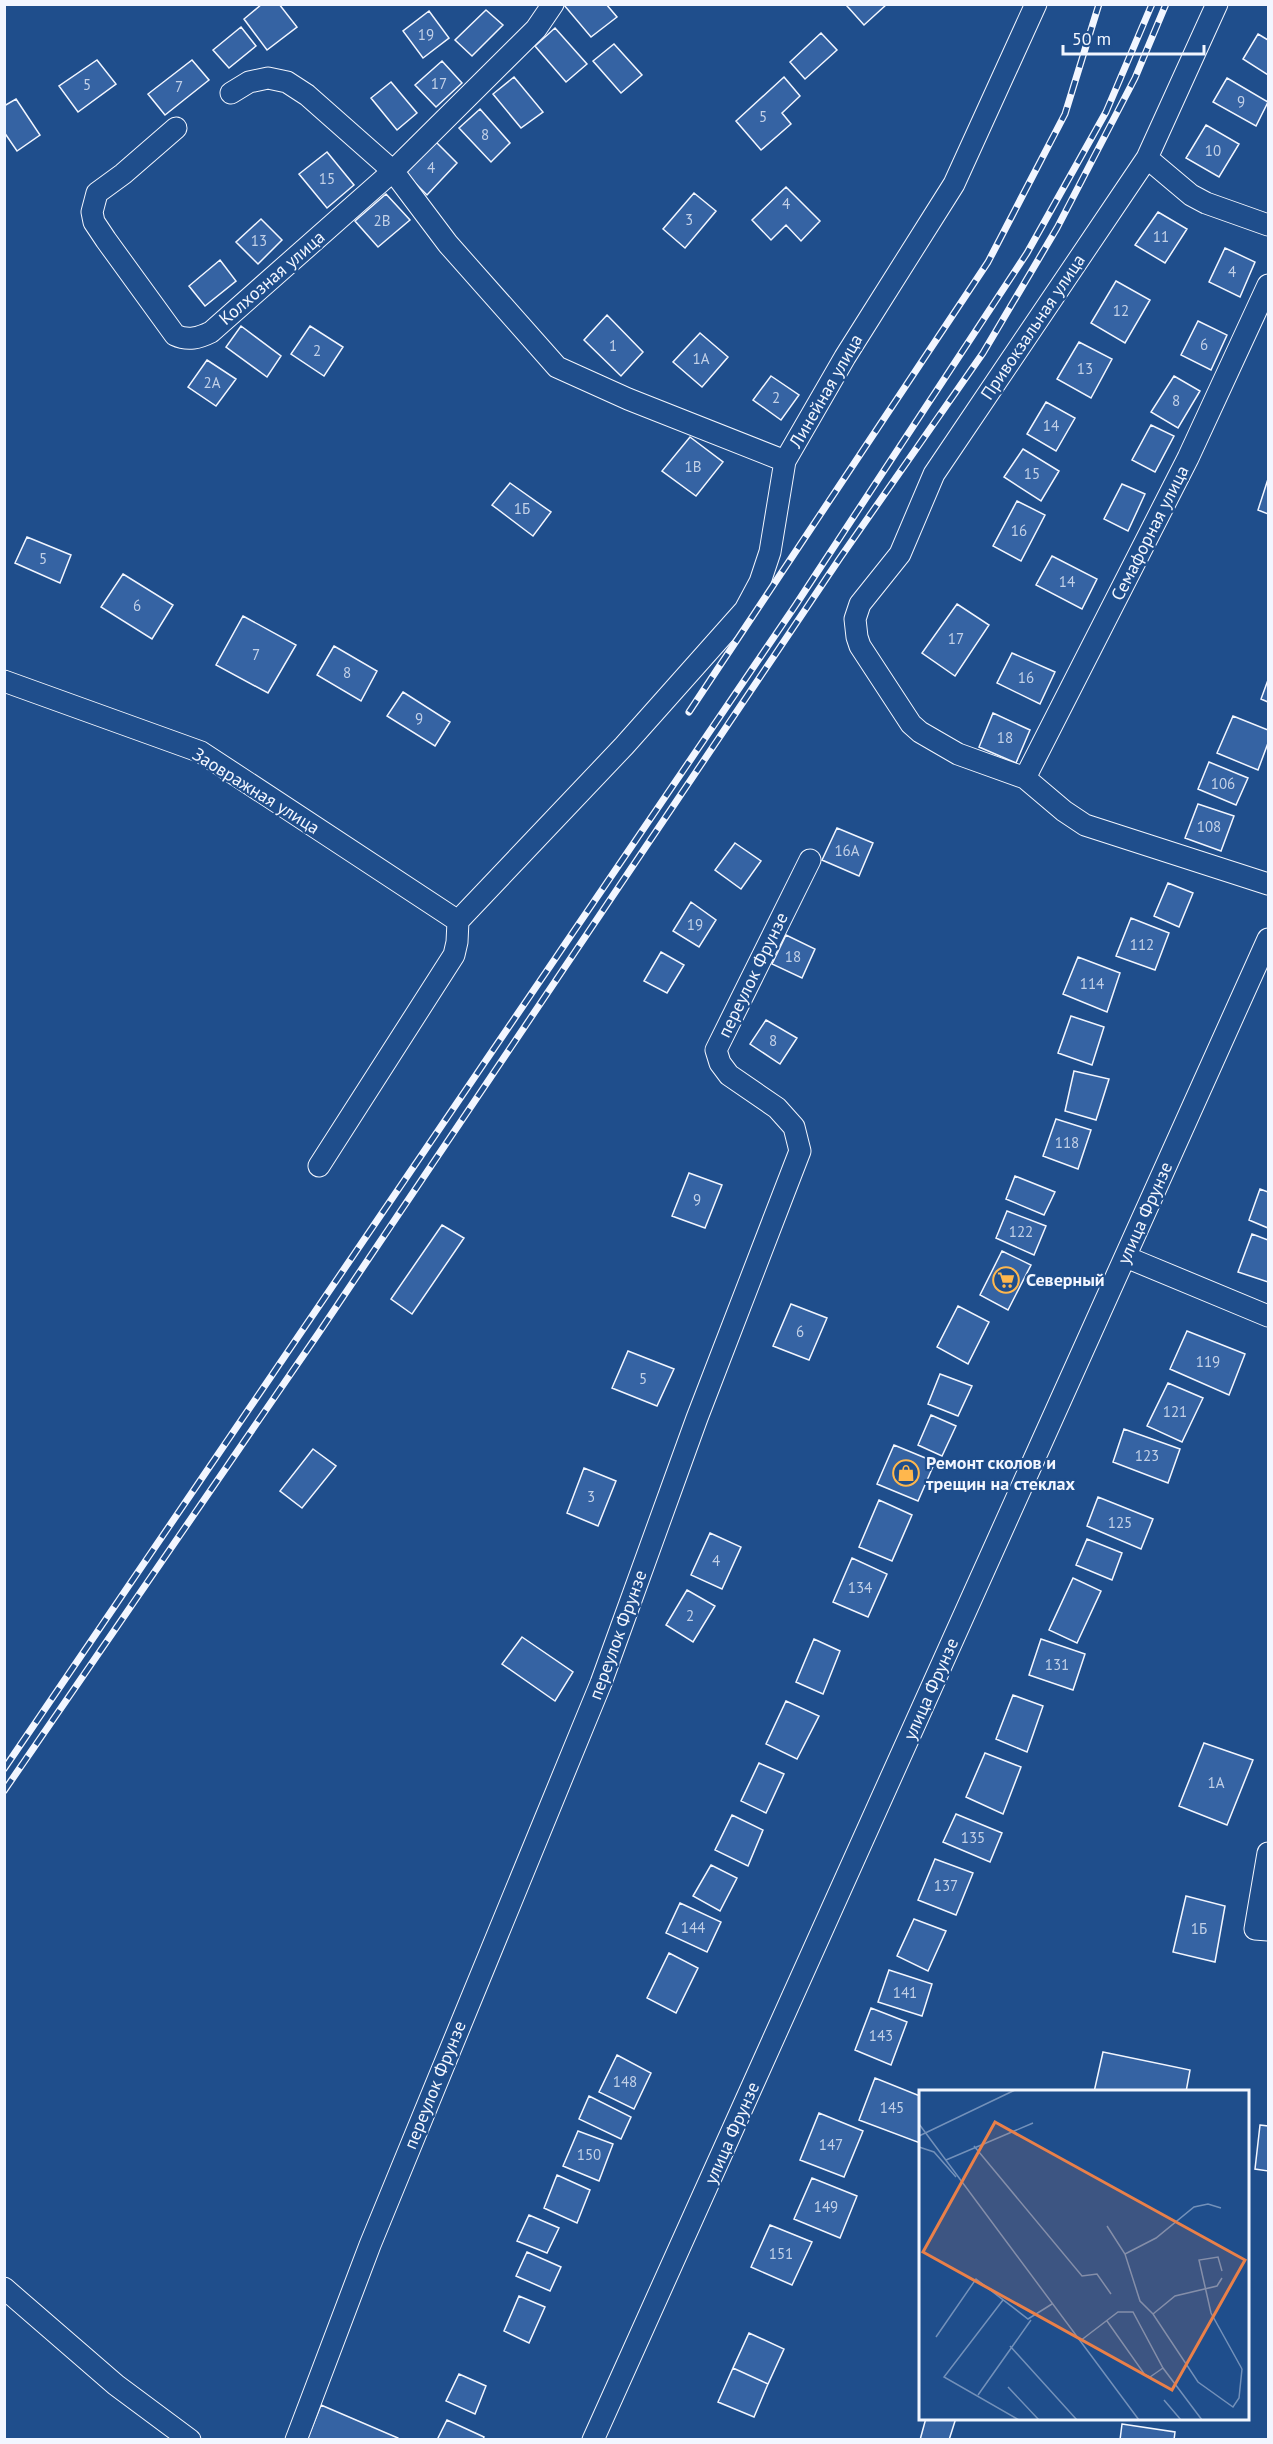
<svg xmlns="http://www.w3.org/2000/svg" width="1273" height="2444" font-family="'PT Sans',sans-serif">
<style>
.building{fill:#3563a3;stroke:#f2f6ff;stroke-width:1.5}
.lines{fill:none;stroke-linecap:round;stroke-linejoin:round}
.minor-casing{stroke:#f2f6ff;stroke-width:23}
.minor{stroke:#1f4e8c;stroke-width:21}
.rail-casing{stroke:#f2f6ff;stroke-width:7}
.rail{stroke:#1f4e8c;stroke-width:4.5;stroke-dasharray:14;stroke-linecap:butt}
.labels{text-anchor:middle;stroke-width:4.5;stroke-linejoin:round;paint-order:stroke}
.number-label{font-size:15px;fill:#c3d1e8}
.street-label{font-size:18px;fill:#f2f6ff;stroke:#1f4e8c}
.poi-label{font-size:18px;font-weight:bold;fill:#f2f6ff;stroke:#1f4e8c;text-anchor:start}
.inset-road{fill:none;stroke:#7391ba;stroke-width:1.5}
.view{fill:#ea8049;fill-opacity:0.15;stroke:#ea8049;stroke-width:3}
.inset-edge{fill:none;stroke:#f2f6ff;stroke-width:3}
</style>
<rect width="100%" height="100%" fill="#1f4e8c"/>
<!-- building -->
<path class="building" d="M262,4H279L297,27L267,50L244,19Z
M606,4L617,17L591,37L564,5Z
M849,4H887L864,25L847,6Z
M486,10L503,25L472,56L455,40Z
M429,11L449,38L423,58L403,31Z
M241,27L256,46L229,68L213,50Z
M555,28L587,64L566,82L535,46Z
M821,33L837,50L805,79L790,62Z
M1258,34L1268,40V75L1243,59Z
M614,44L642,75L621,93L593,61Z
M97,60L116,84L78,112L59,86Z
M192,60L209,80L165,115L148,94Z
M442,61L462,83L436,107L415,85Z
M514,77L543,112L521,128L493,94Z
M784,77L800,96L782,113L791,124L761,150L736,121Z
M1227,78L1268,102L1256,126L1213,102Z
M391,82L417,113L397,130L371,98Z
M16,99L40,135L17,151L4,132V106Z
M480,109L510,143L491,162L459,128Z
M1206,125L1239,144L1219,177L1186,158Z
M436,142L457,163L427,195L405,173Z
M327,152L354,185L327,208L299,174Z
M786,187L820,221L801,241L786,225L771,240L752,220Z
M694,193L716,211L685,248L663,229Z
M386,194L410,220L378,247L355,221Z
M1158,212L1187,229L1165,263L1135,245Z
M261,219L282,240L258,264L236,242Z
M1225,248L1255,262L1240,297L1209,282Z
M220,260L236,281L205,306L189,286Z
M1116,281L1150,300L1125,343L1091,323Z
M607,315L643,352L621,376L584,340Z
M1198,321L1227,335L1211,370L1181,355Z
M241,326L281,356L267,377L226,347Z
M310,326L343,347L324,376L291,354Z
M700,333L728,357L702,387L673,362Z
M1079,342L1112,359L1091,398L1057,379Z
M207,360L236,379L216,406L188,387Z
M771,376L799,395L781,420L753,400Z
M1174,376L1200,391L1178,428L1151,412Z
M1046,402L1075,418L1056,451L1027,434Z
M1151,425L1174,436L1155,472L1132,460Z
M690,437L723,462L696,496L662,471Z
M1023,449L1059,471L1041,501L1004,477Z
M1268,479V514L1258,510Z
M510,483L551,512L533,536L492,505Z
M1122,484L1145,494L1128,531L1104,519Z
M1017,501L1045,515L1021,561L993,546Z
M27,537L71,555L60,583L15,563Z
M1052,556L1097,579L1082,609L1036,585Z
M123,574L173,605L152,639L101,607Z
M957,604L989,625L955,676L922,653Z
M243,616L296,645L268,693L216,665Z
M334,646L377,671L361,701L317,675Z
M1012,653L1055,672L1040,704L997,683Z
M1268,680V702L1261,699Z
M403,692L450,722L435,746L387,716Z
M993,713L1030,730L1016,763L979,747Z
M1233,716L1268,730V743L1258,770L1217,753Z
M1209,762L1248,778L1236,805L1198,789Z
M1198,804L1234,816L1221,851L1185,838Z
M837,828L873,843L859,876L822,860Z
M735,843L761,861L741,889L715,870Z
M1168,883L1193,893L1179,927L1154,916Z
M691,902L716,920L699,947L673,931Z
M1131,918L1169,933L1155,970L1116,956Z
M786,935L815,949L802,978L772,964Z
M661,952L684,965L667,993L644,981Z
M1078,957L1120,973L1107,1012L1063,994Z
M1071,1016L1104,1027L1092,1065L1058,1053Z
M766,1020L797,1038L780,1064L750,1044Z
M1074,1071L1109,1079L1096,1120L1065,1111Z
M1056,1119L1091,1130L1078,1169L1043,1156Z
M689,1173L722,1185L705,1228L672,1216Z
M1015,1176L1055,1192L1044,1215L1006,1199Z
M1260,1189L1268,1192V1228L1249,1220Z
M1007,1211L1046,1226L1034,1255L996,1238Z
M442,1225L464,1238L412,1314L391,1299Z
M1252,1234L1268,1240V1282L1238,1272Z
M1002,1251L1031,1265L1008,1310L980,1295Z
M791,1304L827,1318L809,1360L773,1346Z
M958,1306L989,1322L968,1364L937,1347Z
M1187,1331L1245,1354L1229,1395L1170,1369Z
M628,1351L674,1369L657,1406L612,1388Z
M940,1374L972,1386L958,1416L928,1404Z
M1168,1383L1203,1398L1182,1442L1147,1426Z
M931,1415L956,1426L942,1456L918,1445Z
M1124,1429L1180,1449L1168,1483L1113,1462Z
M894,1445L935,1462L918,1501L877,1484Z
M313,1449L336,1466L302,1508L280,1491Z
M584,1468L616,1481L598,1526L567,1513Z
M1098,1497L1153,1519L1141,1549L1087,1526Z
M879,1500L912,1515L892,1561L859,1547Z
M710,1533L741,1547L722,1589L691,1575Z
M1087,1539L1122,1553L1112,1580L1076,1565Z
M852,1558L887,1574L868,1617L833,1602Z
M1073,1578L1101,1591L1077,1643L1049,1630Z
M687,1590L715,1606L693,1642L666,1625Z
M522,1637L573,1672L555,1701L502,1664Z
M814,1639L840,1651L823,1694L796,1682Z
M1041,1639L1085,1654L1073,1690L1029,1675Z
M1013,1695L1043,1706L1027,1752L996,1739Z
M786,1701L819,1716L797,1759L766,1744Z
M1204,1743L1253,1760L1227,1825L1179,1806Z
M985,1753L1021,1767L1003,1814L966,1797Z
M759,1763L784,1774L766,1813L741,1801Z
M956,1814L1002,1833L990,1862L943,1842Z
M732,1815L763,1830L748,1866L715,1850Z
M935,1859L973,1873L956,1915L918,1900Z
M711,1865L737,1878L720,1911L693,1896Z
M1186,1896L1225,1906L1215,1962L1173,1952Z
M680,1903L721,1922L707,1952L666,1933Z
M914,1919L946,1931L928,1971L897,1956Z
M669,1953L698,1968L676,2013L647,1998Z
M889,1970L932,1984L922,2016L878,2002Z
M871,2008L907,2022L891,2065L855,2050Z
M1103,2052L1190,2070L1186,2092H1094Z
M617,2055L651,2073L634,2109L599,2092Z
M875,2078L920,2096V2143L859,2120Z
M589,2096L631,2117L621,2139L579,2119Z
M819,2113L863,2131L844,2177L800,2160Z
M1260,2125L1268,2126V2171L1255,2169Z
M578,2131L613,2144L599,2181L563,2166Z
M557,2175L590,2190L577,2223L544,2208Z
M812,2178L857,2196L840,2238L794,2219Z
M529,2215L559,2228L547,2253L517,2241Z
M770,2225L812,2242L792,2285L751,2267Z
M527,2252L561,2267L550,2291L516,2276Z
M519,2296L545,2307L529,2343L504,2331Z
M749,2333L784,2349L768,2384L733,2368Z
M733,2368L768,2384L754,2417L718,2402Z
M459,2374L486,2386L475,2414L446,2401Z
M321,2405L398,2438V2440H307Z
M926,2418H956L949,2440H920Z
M447,2420L484,2437L483,2440H437Z
M1122,2424L1175,2432L1174,2440H1120Z"/>
<g class="lines">
<!-- minor casing -->
<g class="minor-casing">
<path id="minor" d="M1217,4L1147,158L934,474L900,554L860,604L855,619L857,637L860,646L911,724L920,732L958,754L1025,778L1064,811L1085,825L1268,884
M231,93L249,82L268,78L287,82L307,95L393,171L448,244L557,367L628,399L785,461
M176,128L123,174L97,193L92,212L94,222L106,240L175,335C188,341 199,338 211,332L393,171L536,29L553,4
M1147,158L1191,195L1206,203L1268,225
M4,681L201,752L458,921
M1025,778L1188,458L1268,285
M319,1166L454,955L457,942L458,921L624,746L745,610L760,582L770,552L785,461L845,357L954,184L1036,4
M1126,1257L1268,1316
M1268,1853L1255,1929L1268,1930
M4,2288L116,2385L190,2440
M296,2440L370,2245L601,1683L697,1418L800,1151L794,1127L777,1108L729,1075L720,1063L716,1050L810,860
M593,2440L1268,939"/>
</g>
<!-- minor -->
<use href="#minor" class="minor"/>
<!-- rail casing -->
<g class="rail-casing">
<path id="rail" d="M689,712L988,262L1065,114L1099,4
M4,1769L795,606L1027,253L1106,112L1152,4
M4,1791L318,1334L840,558L983,353L1057,228L1135,78L1166,4"/>
</g>
<!-- rail -->
<use href="#rail" class="rail"/>
</g>
<!-- icons -->
<defs>
<g id="supermarket-ring" transform="scale(1.35)"><circle r="9.5" fill="#1f4e8c" stroke="#ffb74d" stroke-width="1.5"/><path d="M-6-5.5h2.5l.6 2H6L4.5 2H-2.5L-4.4-4H-6ZM-1.5 3.2a1.3 1.3 0 1 0 .1 0ZM3 3.2a1.3 1.3 0 1 0 .1 0Z" fill="#ffb74d"/></g>
<g id="shop-ring" transform="scale(1.35)"><circle r="9.5" fill="#1f4e8c" stroke="#ffb74d" stroke-width="1.5"/><path d="M-5-2.5h2.3a2.7 3.5 0 0 1 5.4 0H5L5.5 6h-11ZM-1.5-2.5h3a1.5 2.3 0 0 0-3 0Z" fill="#ffb74d"/></g>
</defs>
<g fill-rule="evenodd">
<use href="#supermarket-ring" x="1006" y="1280"/>
<use href="#shop-ring" x="906" y="1473"/>
</g>
<g class="labels">
<!-- number labels -->
<g class="number-label">
<text x="426" y="40">19</text>
<text x="439" y="89">17</text>
<text x="87" y="90">5</text>
<text x="179" y="92">7</text>
<text x="1241" y="107">9</text>
<text x="763" y="122">5</text>
<text x="485" y="140">8</text>
<text x="1213" y="156">10</text>
<text x="431" y="173">4</text>
<text x="327" y="184">15</text>
<text x="786" y="209">4</text>
<text x="689" y="225">3</text>
<text x="382" y="226">2В</text>
<text x="1161" y="242">11</text>
<text x="259" y="246">13</text>
<text x="1232" y="277">4</text>
<text x="1121" y="316">12</text>
<text x="1204" y="350">6</text>
<text x="613" y="351">1</text>
<text x="317" y="356">2</text>
<text x="701" y="364">1А</text>
<text x="1085" y="374">13</text>
<text x="212" y="388">2А</text>
<text x="776" y="403">2</text>
<text x="1176" y="406">8</text>
<text x="1051" y="431">14</text>
<text x="693" y="472">1В</text>
<text x="1032" y="479">15</text>
<text x="522" y="514">1Б</text>
<text x="1019" y="536">16</text>
<text x="43" y="564">5</text>
<text x="1067" y="587">14</text>
<text x="137" y="611">6</text>
<text x="956" y="644">17</text>
<text x="256" y="660">7</text>
<text x="347" y="678">8</text>
<text x="1026" y="683">16</text>
<text x="419" y="724">9</text>
<text x="1005" y="743">18</text>
<text x="1223" y="789">106</text>
<text x="1209" y="832">108</text>
<text x="847" y="856">16А</text>
<text x="695" y="930">19</text>
<text x="1142" y="950">112</text>
<text x="793" y="962">18</text>
<text x="1092" y="989">114</text>
<text x="773" y="1046">8</text>
<text x="1067" y="1148">118</text>
<text x="697" y="1205">9</text>
<text x="1021" y="1237">122</text>
<text x="800" y="1337">6</text>
<text x="1208" y="1367">119</text>
<text x="643" y="1384">5</text>
<text x="1175" y="1417">121</text>
<text x="1147" y="1461">123</text>
<text x="591" y="1502">3</text>
<text x="1120" y="1528">125</text>
<text x="716" y="1566">4</text>
<text x="860" y="1593">134</text>
<text x="690" y="1621">2</text>
<text x="1057" y="1670">131</text>
<text x="1216" y="1788">1А</text>
<text x="973" y="1843">135</text>
<text x="946" y="1891">137</text>
<text x="693" y="1933">144</text>
<text x="1199" y="1934">1Б</text>
<text x="905" y="1998">141</text>
<text x="881" y="2041">143</text>
<text x="625" y="2087">148</text>
<text x="892" y="2113">145</text>
<text x="831" y="2150">147</text>
<text x="589" y="2160">150</text>
<text x="826" y="2212">149</text>
<text x="781" y="2259">151</text>
</g>
<!-- street labels -->
<g class="street-label">
<text transform="translate(272 278) rotate(-41)" y="6">Колхозная улица</text>
<text transform="translate(1033 327) rotate(-56)" y="6">Привокзальная улица</text>
<text transform="translate(826 391) rotate(-60)" y="6">Линейная улица</text>
<text transform="translate(1150 533) rotate(-63)" y="6">Семафорная улица</text>
<text transform="translate(256 791) rotate(32)" y="6">Заовражная улица</text>
<text transform="translate(753 975) rotate(-64)" y="6">переулок Фрунзе</text>
<text transform="translate(1145 1213) rotate(-66)" y="6">улица Фрунзе</text>
<text transform="translate(618 1635) rotate(-70)" y="6">переулок Фрунзе</text>
<text transform="translate(931 1689) rotate(-66)" y="6">улица Фрунзе</text>
<text transform="translate(435 2085) rotate(-68)" y="6">переулок Фрунзе</text>
<text transform="translate(732 2133) rotate(-66)" y="6">улица Фрунзе</text>
</g>
<!-- poi labels -->
<g class="poi-label">
<text x="1026" y="1286">Северный</text>
<text x="926" y="1469">Ремонт сколов и<tspan x="926" dy="21">трещин на стеклах</tspan></text>
</g>
</g>
<!-- overview -->
<g transform="translate(919 2090)">
<rect width="330" height="330" fill="#1f4e8c"/>
<path class="inset-road" d="M0,34L220,330M0,46L96,0M55,56L163,186L178,184L192,204M0,57L15,62L37,87M27,70L114,33M188,136L206,164L221,211L234,224L279,292L314,317L320,308L323,279M206,164L237,148L275,117L289,114L302,118M303,181L299,167L280,170L292,223L323,279M84,210L25,287L100,330M0,216V247M234,224L256,206L298,196L303,188M188,231L226,285L231,287L244,278M17,247L57,189L109,229L133,214M161,251L199,222H214L244,278L283,330M91,256L158,330M89,297L120,330M59,305L112,230M245,310L262,330"/>
<path class="view" d="M76,32L326,170L253,300L4,162Z"/>
<rect width="330" height="330" class="inset-edge"/>
</g>
<!-- border -->
<rect width="1273" height="2444" fill="none" stroke="#f2f6ff" stroke-width="12"/>
<!-- scale -->
<path d="M1063 45v9h141v-9" fill="none" stroke="#f2f6ff" stroke-width="3"/>
<text x="1072" y="45" font-size="18" fill="#f2f6ff" stroke="#1f4e8c" stroke-width="4.5" paint-order="stroke">50 m</text>
</svg>
